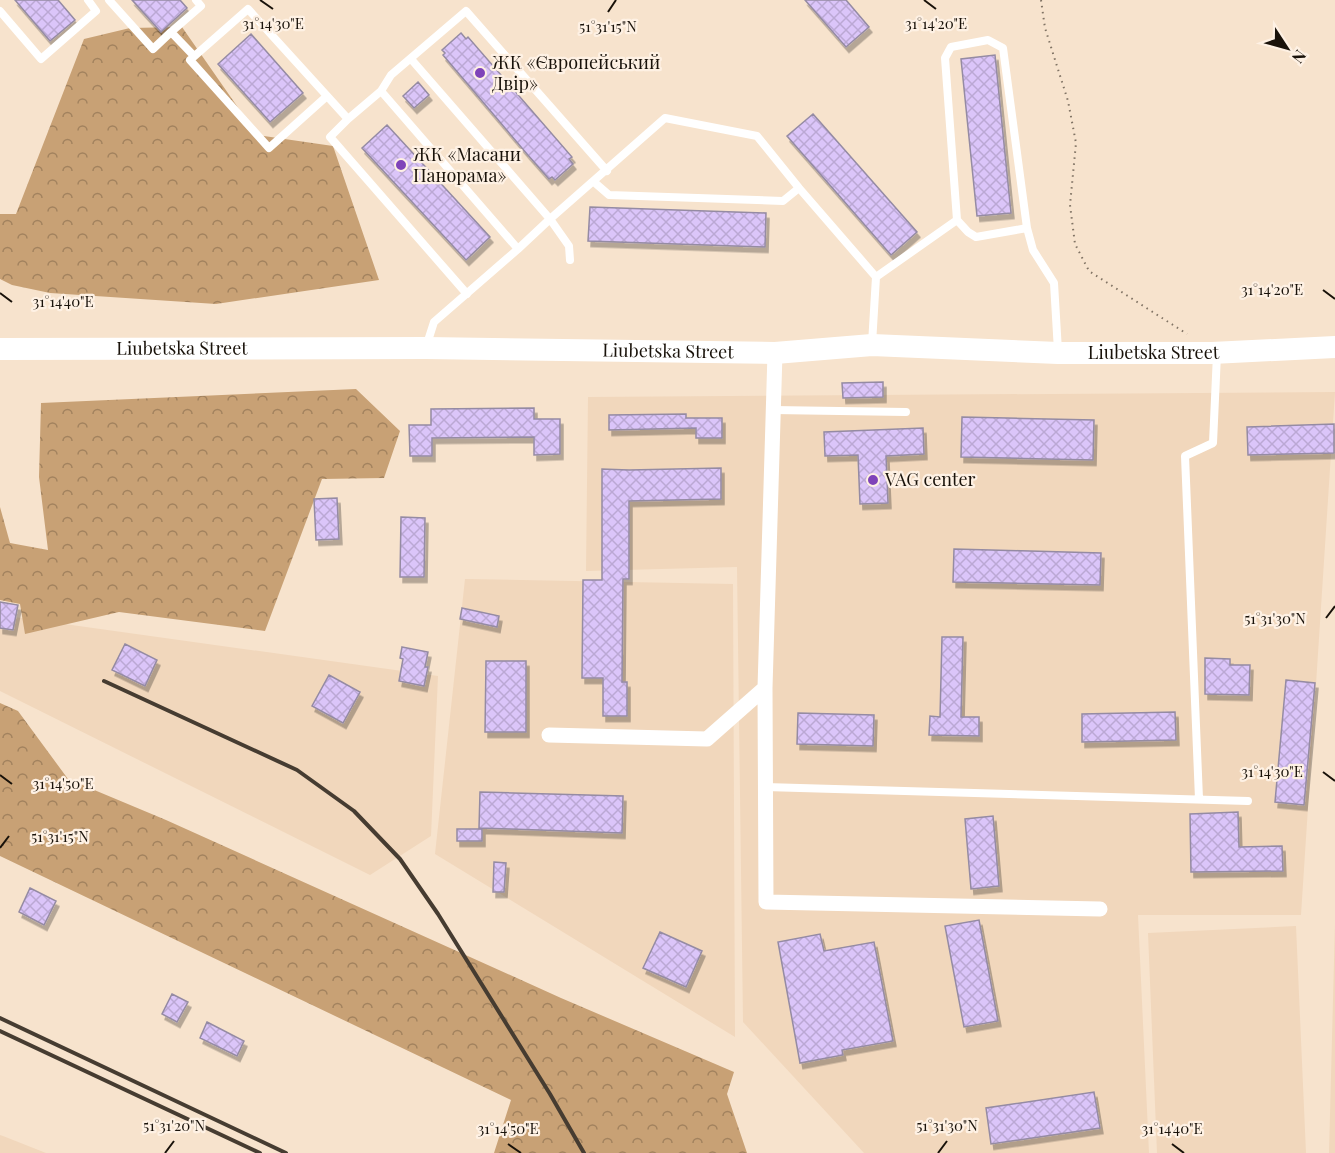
<svg xmlns="http://www.w3.org/2000/svg" width="1335" height="1153" font-family="'Playfair Display',serif">
<style>
.built{fill:#f1d7bc}
.forest{fill:url(#forest-crowns)}
.building{fill:url(#building-cross-hatch);stroke:#958ba3;stroke-width:1.5;filter:url(#shadow)}
.lines{fill:none;stroke-linecap:round;stroke-linejoin:round}
.path{stroke:#807364;stroke-width:2;stroke-dasharray:1.5 4.5;stroke-linecap:butt}
.service{stroke:#fff;stroke-width:8}
.minor{stroke:#fff;stroke-width:15}
.secondary{stroke:#fff;stroke-width:22}
.rail{stroke:#463c31;stroke-width:4}
.ticks{fill:none;stroke:#19120a;stroke-width:2}
.poi-dot{fill:#7f43b9;stroke:#fef1e4;stroke-width:2}
.labels{text-anchor:middle;stroke-width:4.5;stroke-linejoin:round;paint-order:stroke}
.poi-label{font-size:18px;fill:#19120a;stroke:#fef1e4;text-anchor:start}
.street-label{font-size:18px;fill:#19120a;stroke:#fef1e4}
.ticks-label{font-size:15px;text-anchor:middle;fill:#19120a;stroke:#fef1e4;stroke-width:4.5;stroke-linejoin:round;paint-order:stroke}
</style>
<defs>
<pattern id="forest-crowns" width="20" height="18" patternUnits="userSpaceOnUse" patternTransform="scale(1.5)"><rect width="20" height="18" fill="#c8a175"/><path d="M2 6a3 3 0 1 1 6 0M12 15a3 3 0 1 1 6 0" fill="none" stroke="#a2825e"/></pattern>
<pattern id="building-cross-hatch" width="8" height="8" patternUnits="userSpaceOnUse" patternTransform="scale(1.5)"><rect width="8" height="8" fill="#dbc5f9"/><path d="M0 0l8 8M0 8l8-8" fill="none" stroke="#bba8d4"/></pattern>
<filter id="shadow"><feDropShadow dx="3" dy="5.5" stdDeviation="0" flood-color="#0004"/></filter>
</defs>
<rect width="100%" height="100%" fill="#f7e3cd"/>
<!-- built -->
<path class="built" d="M1335,392L1301,915H1138L1149,1153H864L743,1022L737,567L586,571L588,397Z
M465,579L733,584L735,1037L435,854Z
M0,615L438,676L431,836L370,875L0,691Z
M1335,923V1153H1329Z
M1296,926L1306,1153H1157L1148,933Z
M0,1135L3,1136L46,1153H0Z"/>
<!-- forest -->
<path class="forest" d="M182,27L257,135L333,146L379,280L216,304L50,293L12,285L0,279V214H16L84,39L130,28Z
M356,389L400,431L384,478L322,479L265,631L119,612L25,634L20,604L0,600V507L10,543L48,550L39,477L41,403Z
M0,703L18,711L68,779L166,820L561,998L734,1072L727,1094L747,1153H494L511,1100L0,856Z"/>
<!-- building -->
<path class="building" d="M15,0H58L75,20L50,41Z
M132,0H180L187,8L161,32Z
M805,0H846L869,27L846,47Z
M461,33L466,39L468,37L572,157L569,159L573,164L555,180L552,177L549,179L527,154L443,55L445,53L442,50Z
M251,34L303,93L270,122L218,64Z
M995,55L1011,213L977,216L961,59Z
M418,82L429,95L414,108L403,96Z
M813,114L917,232L891,255L787,136Z
M387,125L490,237L466,260L362,148Z
M590,207L766,213L765,247L588,241Z
M883,382V397L843,398L842,383Z
M534,408V419H560V454L534,455V437L432,438V456H410L409,425H431V409Z
M686,414V418H722V438H696V428L609,430V415Z
M962,417L1094,420L1093,460L961,457Z
M1334,424V453L1248,455L1247,427Z
M923,428L924,454L886,456L888,503L860,504L858,455L825,456L824,432Z
M721,468V499L629,501V579H623L622,682H627V716H603V678H582L583,580H602V469L629,470Z
M337,498L339,539L316,540L314,499Z
M401,517L425,518L424,577H400Z
M954,549L1101,553L1100,585L953,582Z
M0,602L18,605L13,630L0,628Z
M462,608L499,616L497,627L460,619Z
M942,637H963L961,717H979V736L929,735L930,716L940,717Z
M125,644L157,660L145,686L112,670Z
M402,647L428,652L425,667H428L424,686L399,681L403,659L400,658Z
M1205,658L1230,659V665H1250L1249,695L1205,694Z
M486,661H526V732H485Z
M329,675L360,692L343,723L312,706Z
M1286,680L1315,683L1304,805L1275,802Z
M1175,712L1176,740L1082,742V714Z
M798,713L874,715L873,746L797,744Z
M480,792L623,796L622,833L479,828Z
M1238,812L1239,847L1282,846L1283,871L1191,872L1190,814Z
M993,816L999,886L971,889L965,819Z
M457,829H482V841H457Z
M494,862L506,863L504,892H493Z
M30,888L56,901L44,925L19,912Z
M979,920L998,1021L964,1027L945,926Z
M660,932L702,951L686,987L643,968Z
M820,934L824,951L874,942L893,1041L842,1050L843,1055L800,1063L778,942Z
M172,994L188,1002L177,1022L162,1014Z
M207,1022L244,1041L237,1056L200,1038Z
M1094,1092L1100,1128L991,1144L986,1108Z"/>
<g class="lines">
<!-- path -->
<path class="path" d="M1041,0L1045,28L1068,101L1076,143L1070,205L1075,244L1089,271L1187,334"/>
<!-- service -->
<path class="service" d="M109,0L153,49L171,32
M0,11L41,59L96,11L88,0
M194,56L171,32L201,6L196,0
M411,59L550,219L569,246L570,260
M381,91L391,75L466,11L607,171
M327,96L269,148L190,60L248,9L348,119L381,91L518,249L434,322L426,347
M348,119L330,137L467,294
M594,182L609,195L783,201L799,188
M1027,228L976,237L968,232L957,220L945,58L951,47L988,40L1003,48L1027,228L1033,250L1054,283L1058,351
M518,249L550,219L665,118L757,136L799,188L876,277L872,344
M876,277L957,220
M773,410L906,412
M765,787L1248,801
M1199,799L1185,456L1213,443L1217,354"/>
<!-- minor -->
<path class="minor" d="M765,688L766,902L1100,909
M549,735L707,739L765,688L775,353"/>
<!-- secondary -->
<path class="secondary" id="s1" d="M0,349L426,348L775,353L872,345L1058,353H1212L1335,347"/>
<!-- rail -->
<path class="rail" d="M104,681L297,770L354,811L400,859L438,914L550,1094L584,1153
M0,1018L286,1153
M0,1031L260,1153"/>
</g>
<!-- ticks -->
<path class="ticks" d="M260,0L273,9M924,0L936,9M608,12L616,0M1323,290L1335,299M0,293L12,302M1326,618L1335,606M1323,772L1335,781M0,775L12,784M0,848L9,836M508,1144L521,1153M1172,1144L1184,1153M165,1153L174,1141M938,1153L947,1141"/>
<!-- markers -->
<g class="poi-dot">
<circle cx="480" cy="73" r="6"/>
<circle cx="401" cy="165" r="6"/>
<circle cx="873" cy="480" r="6"/>
</g>
<g class="labels">
<!-- poi labels -->
<g class="poi-label">
<text x="492" y="69">ЖК «Європейський<tspan x="492" dy="21">Двір»</tspan></text>
<text x="413" y="161">ЖК «Масани<tspan x="413" dy="21">Панорама»</tspan></text>
<text x="885" y="486">VAG center</text>
</g>
<!-- street labels -->
<g class="street-label">
<text dy="6" stroke="none"><textPath href="#s1" startOffset="182">Liubetska Street</textPath></text>
<text dy="6" stroke="none"><textPath href="#s1" startOffset="668">Liubetska Street</textPath></text>
<text dy="6" stroke="none"><textPath href="#s1" startOffset="1154">Liubetska Street</textPath></text>
</g>
</g>
<g class="ticks-label">
<text x="273" y="29">31°14'30"E</text>
<text x="936" y="29">31°14'20"E</text>
<text x="608" y="32">51°31'15"N</text>
<text x="1272" y="295">31°14'20"E</text>
<text x="63" y="307">31°14'40"E</text>
<text x="1275" y="624">51°31'30"N</text>
<text x="1272" y="777">31°14'30"E</text>
<text x="63" y="789">31°14'50"E</text>
<text x="60" y="842">51°31'15"N</text>
<text x="174" y="1131">51°31'20"N</text>
<text x="947" y="1131">51°31'30"N</text>
<text x="508" y="1134">31°14'50"E</text>
<text x="1172" y="1134">31°14'40"E</text>
</g>
<!-- north arrow -->
<g transform="translate(1287 48) rotate(126)" stroke="#fef1e4" stroke-width="4.5" paint-order="stroke">
<path d="M0-4.5L10 22L0 15L-10 22Z" fill="#19120a"/>
<text y="-9" font-size="16" font-weight="bold" text-anchor="middle" fill="#19120a">N</text>
</g>
</svg>
